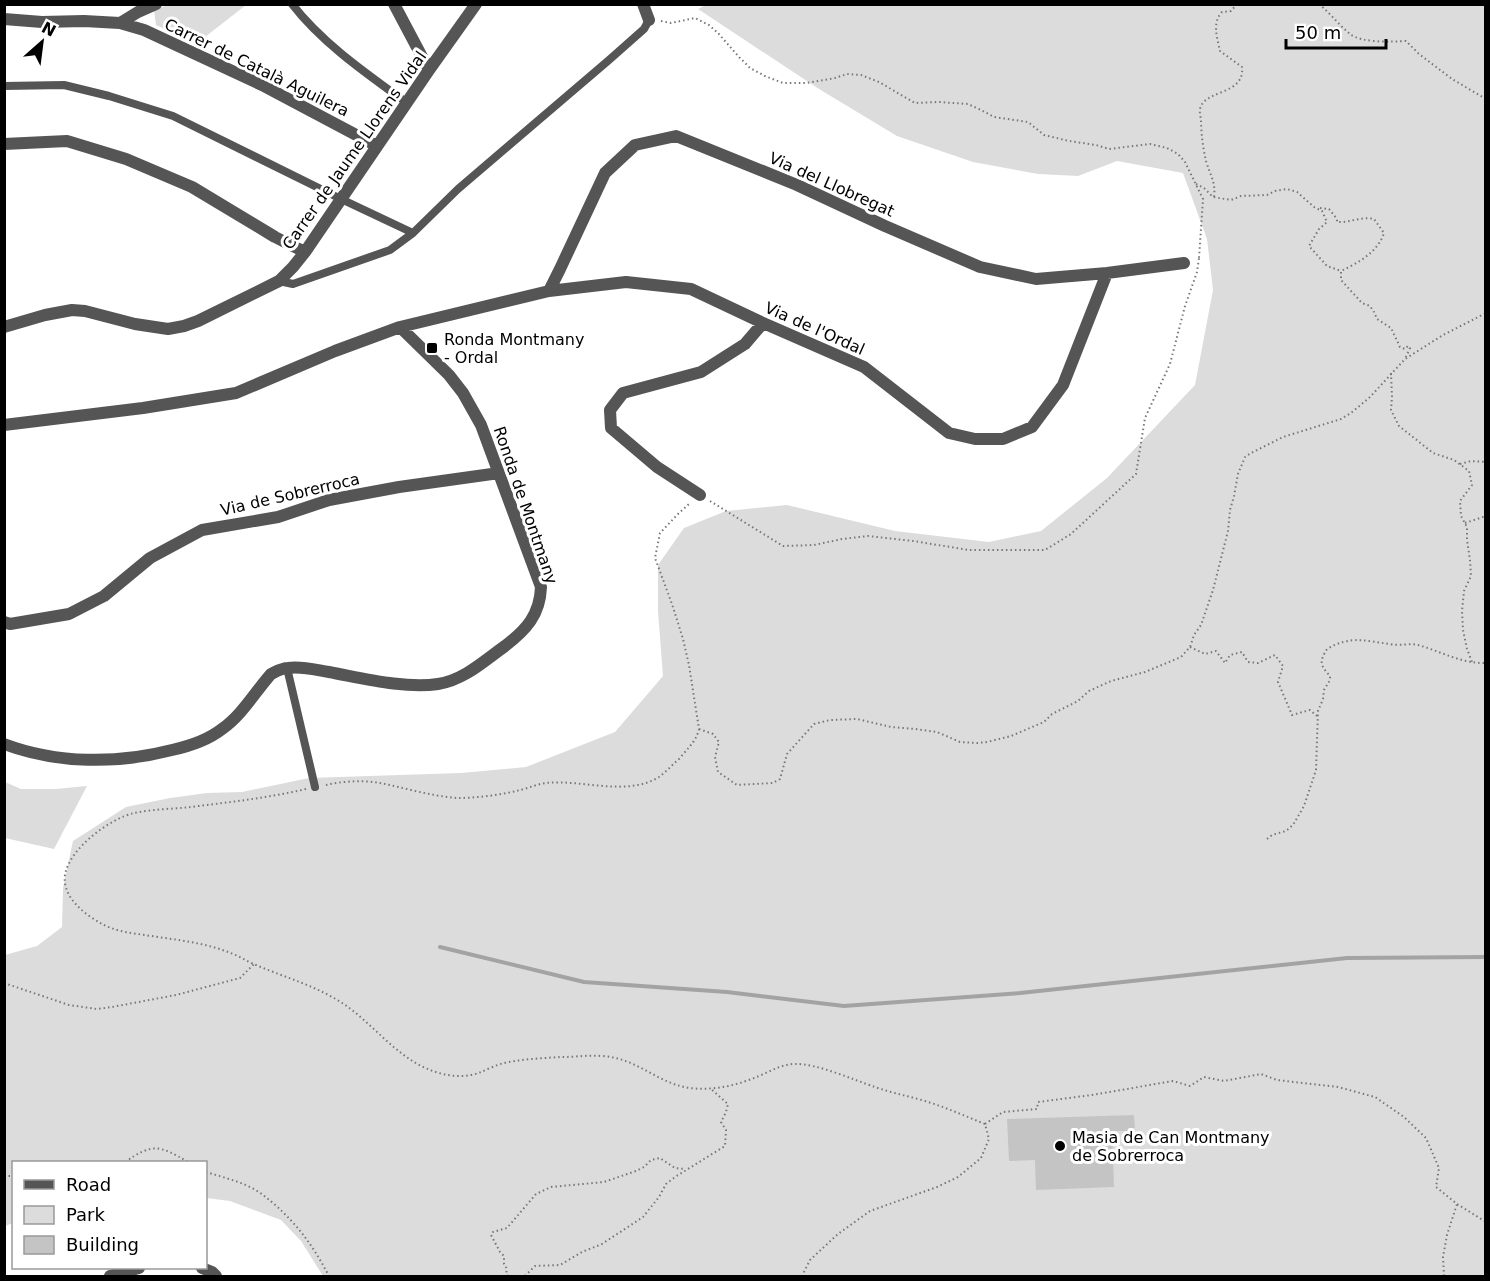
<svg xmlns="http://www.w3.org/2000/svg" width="1490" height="1281" font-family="'DejaVu Sans',sans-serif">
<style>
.green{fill:#dcdcdc}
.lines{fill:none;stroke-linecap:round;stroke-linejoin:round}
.stream{stroke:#a3a3a3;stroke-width:4}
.building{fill:#c4c4c4}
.path{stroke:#777;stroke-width:2;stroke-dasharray:1.5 3;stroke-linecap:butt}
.service{stroke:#555;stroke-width:8}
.minor{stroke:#555;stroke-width:12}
.poi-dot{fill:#000;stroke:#fff;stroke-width:2}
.labels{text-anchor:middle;stroke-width:6;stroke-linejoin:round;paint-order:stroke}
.street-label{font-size:16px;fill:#000;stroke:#fff}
.poi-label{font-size:16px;fill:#000;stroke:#fff;text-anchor:start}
</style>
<rect width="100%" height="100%" fill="#fff"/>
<!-- green -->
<path class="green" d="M708,4L1485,5V1276H323L301,1241L281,1220L230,1201L206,1198V1162H14L13,1223L5,1226V955L37,946L62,927L63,888L73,841L126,807L170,798L207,793L242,792L309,778L461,773L526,767L615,732L663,676L658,611V565L684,528L726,511L787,505L895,531L989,542L1041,531L1107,478L1195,385L1213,290L1207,239L1183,173L1117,161L1078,176L1038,174L973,162L897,136L819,89L698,9Z
M168,5H246L196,44L156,25L154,10Z
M5,782L21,789H56L87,786L54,849L5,838Z"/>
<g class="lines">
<!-- stream -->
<path class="stream" d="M440,947L584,982L727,992L844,1006L1020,993L1347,958L1486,957"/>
</g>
<!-- building -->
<path class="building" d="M1134,1115L1135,1131H1112L1114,1187L1036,1190L1035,1160L1009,1161L1007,1119Z"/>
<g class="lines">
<!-- path -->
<path class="path" d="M1319,4C1330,13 1339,25 1350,34C1361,43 1392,42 1406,41L1419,54L1452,79L1486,99
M661,21L671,23L695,18L709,25L718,33L739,57L750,68L765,76L783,83H807L835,78L847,74L861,75L879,82L915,103L939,102L968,104L981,110L994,117L1028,122L1044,135L1069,141L1096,145L1109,149L1150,144L1167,148L1178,154L1185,162L1203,199L1199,258
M1196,184L1204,188L1213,197L1231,200L1241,196L1267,195L1275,191L1287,189L1297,192L1314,207L1322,211L1327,222L1319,229L1309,246L1327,266L1341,271V280L1362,303L1370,306L1374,312L1377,319L1391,328L1400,347L1405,349L1408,346L1410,348L1405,359
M1214,197C1216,182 1210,175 1206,161C1203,148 1201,133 1201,119C1200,115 1199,110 1201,106C1208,90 1245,94 1242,67L1220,51C1217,37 1212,23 1222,12L1231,11L1237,4
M1320,208L1329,209L1337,219V222C1350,223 1361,216 1374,219L1384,233C1378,252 1358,263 1341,271
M1391,373L1392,397L1391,410L1399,426L1433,453L1454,460L1469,471L1472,485L1460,501L1461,516L1467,527V540L1470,560L1471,576L1464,591L1462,611L1463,630L1467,649L1472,662
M1460,464L1471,461L1486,462
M710,501L783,546L814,545L842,539L868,536L913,541L969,550H1045L1071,534L1136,474L1145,418L1170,364L1185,306L1197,272L1199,258
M1465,523L1486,516
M1190,647L1205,654L1216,651L1225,663L1230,655L1242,652L1248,662L1258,663L1275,655L1283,666L1278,682L1292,715L1310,710L1317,716
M699,729L713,734L719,742L715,757L718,772L737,785L773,783L780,779L787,754L814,724L830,720L857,719L891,727L915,729L937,732L960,742L977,743L987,742L1011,736L1044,722L1052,714L1078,701L1089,691L1111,681L1145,672L1181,657L1190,647L1194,635L1201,625L1213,590L1228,531L1230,510L1234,496L1238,474L1245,457L1251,453L1283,437L1341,419L1351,413L1370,397L1405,359L1443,335L1486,313
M326,785C343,781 363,780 380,783C405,788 431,796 457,798C477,798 501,795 520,790C529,788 537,784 546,783C581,779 627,797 659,777C666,772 672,765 679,759C687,749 696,742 699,729L689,665L683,639L672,604L655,558L660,533L678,514L689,504
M306,789C268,798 230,802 191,807C173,809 153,809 134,813C109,819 69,849 65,875C62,897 84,914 102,924C115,931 130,933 145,935C175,940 205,942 233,954C241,957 248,962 256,965C284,977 313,985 339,1001C375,1023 399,1064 443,1074C455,1077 469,1077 481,1072C488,1069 496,1065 504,1063C523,1059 543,1058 562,1057C575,1057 588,1055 601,1056C636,1057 658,1084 690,1088C714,1091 738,1085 759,1076C771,1071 782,1064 795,1064C816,1063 854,1080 875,1087C892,1093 908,1096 925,1101C945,1107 965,1116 985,1124L989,1139L981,1158L958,1177L937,1187L870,1211L838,1234L810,1260L802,1276
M1267,839L1272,835L1286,831L1293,825L1304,806L1316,770L1318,711L1323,699L1324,690L1330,680V676C1320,665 1319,662 1327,649C1351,635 1365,641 1390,644C1399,646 1409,643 1418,645C1440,651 1462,664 1486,663
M4,983L69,1005L97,1009L112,1007L176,995L240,978L254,964
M985,1124L1003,1112L1037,1109L1038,1102L1092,1095L1173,1081L1190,1086L1204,1077L1224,1081L1261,1074L1277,1080L1338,1087L1375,1097L1404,1117L1426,1138L1439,1168L1436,1187L1457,1204L1486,1222
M125,1162C153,1143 159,1145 188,1162
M206,1172C222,1177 239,1181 254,1189C261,1193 267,1198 273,1203C299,1226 313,1246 329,1276
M4,1176H14
M508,1276L506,1274L507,1269L504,1264V1256L500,1252L491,1235L493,1232L507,1228L536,1194L551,1187L604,1182L636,1171L644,1167L651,1160L660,1158L675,1168L685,1169
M525,1276L535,1266L560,1265L582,1252L602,1244L643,1217L659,1197L666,1184L675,1177L725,1146L726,1130L721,1122L726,1112L728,1104L710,1088
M1444,1276L1443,1257L1447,1235L1457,1204"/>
<!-- service -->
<path class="service" d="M292,4C322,43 367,74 407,103
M4,86L64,85L109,96L173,116L341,199L413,233L458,189L609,60L644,29L649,20
M279,281L293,284L390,250L413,233
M287,668L315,787"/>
<!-- minor -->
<path class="minor" d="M394,4L429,70
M643,4L649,20
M4,19L42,22L84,21L120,23L144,30L262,85L377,146
M120,23L138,12L156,4
M4,144L67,141L126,159L192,187L275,237L305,252
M549,291L560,269L605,173L635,145L676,136L797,185L885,226L980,267L1036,279L1107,273L1184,263
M4,327L45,315L72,310L85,311L135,324L168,329L184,326L198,321L279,281L293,267L305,252L429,70L476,4
M400,327L549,291L626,282L691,289L763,323L864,367L949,433L975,439H1003L1032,427L1063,385L1107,273
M4,425L143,408L236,393L335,351L400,327L449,375L463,393L481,425L541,587C540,615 526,630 505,646C484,661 464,680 438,684C405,689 362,678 329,672C316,670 302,666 288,668C282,668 277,671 271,674C255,692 242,715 222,729C208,740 190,746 172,750C118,764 57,764 4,744
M700,495L657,467L611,428L610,410L623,393L701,372L745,344L763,323
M4,622L10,624L69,614L104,596L150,558L202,530L278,517L329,500L399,487L499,473
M202,1268L212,1272L216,1276
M110,1276L139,1268"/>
</g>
<!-- markers -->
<g class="poi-dot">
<rect x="426" y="342" width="12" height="12" rx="3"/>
<circle cx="1060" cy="1146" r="6"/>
</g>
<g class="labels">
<!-- street labels -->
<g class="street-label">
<text transform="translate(257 67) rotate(26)" y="6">Carrer de Català Aguilera</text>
<text transform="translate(354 150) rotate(-55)" y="6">Carrer de Jaume Llorens Vidal</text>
<text transform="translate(832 184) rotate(24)" y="6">Via del Llobregat</text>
<text transform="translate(815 328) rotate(24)" y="6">Via de l'Ordal</text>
<text transform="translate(290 494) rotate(-13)" y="6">Via de Sobrerroca</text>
<text transform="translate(526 505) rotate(71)" y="6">Ronda de Montmany</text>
</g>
<!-- poi labels -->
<g class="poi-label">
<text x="444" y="345">Ronda Montmany<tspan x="444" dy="18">- Ordal</tspan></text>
<text x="1072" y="1143">Masia de Can Montmany<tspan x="1072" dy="18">de Sobrerroca</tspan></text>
</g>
</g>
<!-- border -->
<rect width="1490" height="1281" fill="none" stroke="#000000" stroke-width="12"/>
<!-- legend -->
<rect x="12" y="1161" width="195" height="108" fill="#ffffff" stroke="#999999" stroke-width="1.5"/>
<rect x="24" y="1180" width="30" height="9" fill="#555555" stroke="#999999" stroke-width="1.5"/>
<text x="66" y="1191" font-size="18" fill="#000000">Road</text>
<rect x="24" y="1206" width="30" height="18" fill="#dcdcdc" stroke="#999999" stroke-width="1.5"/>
<text x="66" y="1221" font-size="18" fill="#000000">Park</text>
<rect x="24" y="1236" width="30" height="18" fill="#c4c4c4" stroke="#999999" stroke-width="1.5"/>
<text x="66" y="1251" font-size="18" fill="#000000">Building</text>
<!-- north arrow -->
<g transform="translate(42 42) rotate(28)" stroke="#ffffff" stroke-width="4.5" paint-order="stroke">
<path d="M0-4.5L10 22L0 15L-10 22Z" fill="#000000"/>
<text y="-9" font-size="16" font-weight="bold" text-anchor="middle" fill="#000000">N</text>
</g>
<!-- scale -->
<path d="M1286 39v9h100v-9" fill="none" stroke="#000000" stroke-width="3"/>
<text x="1295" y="39" font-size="18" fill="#000000" stroke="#ffffff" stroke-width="4.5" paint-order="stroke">50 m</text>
</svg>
